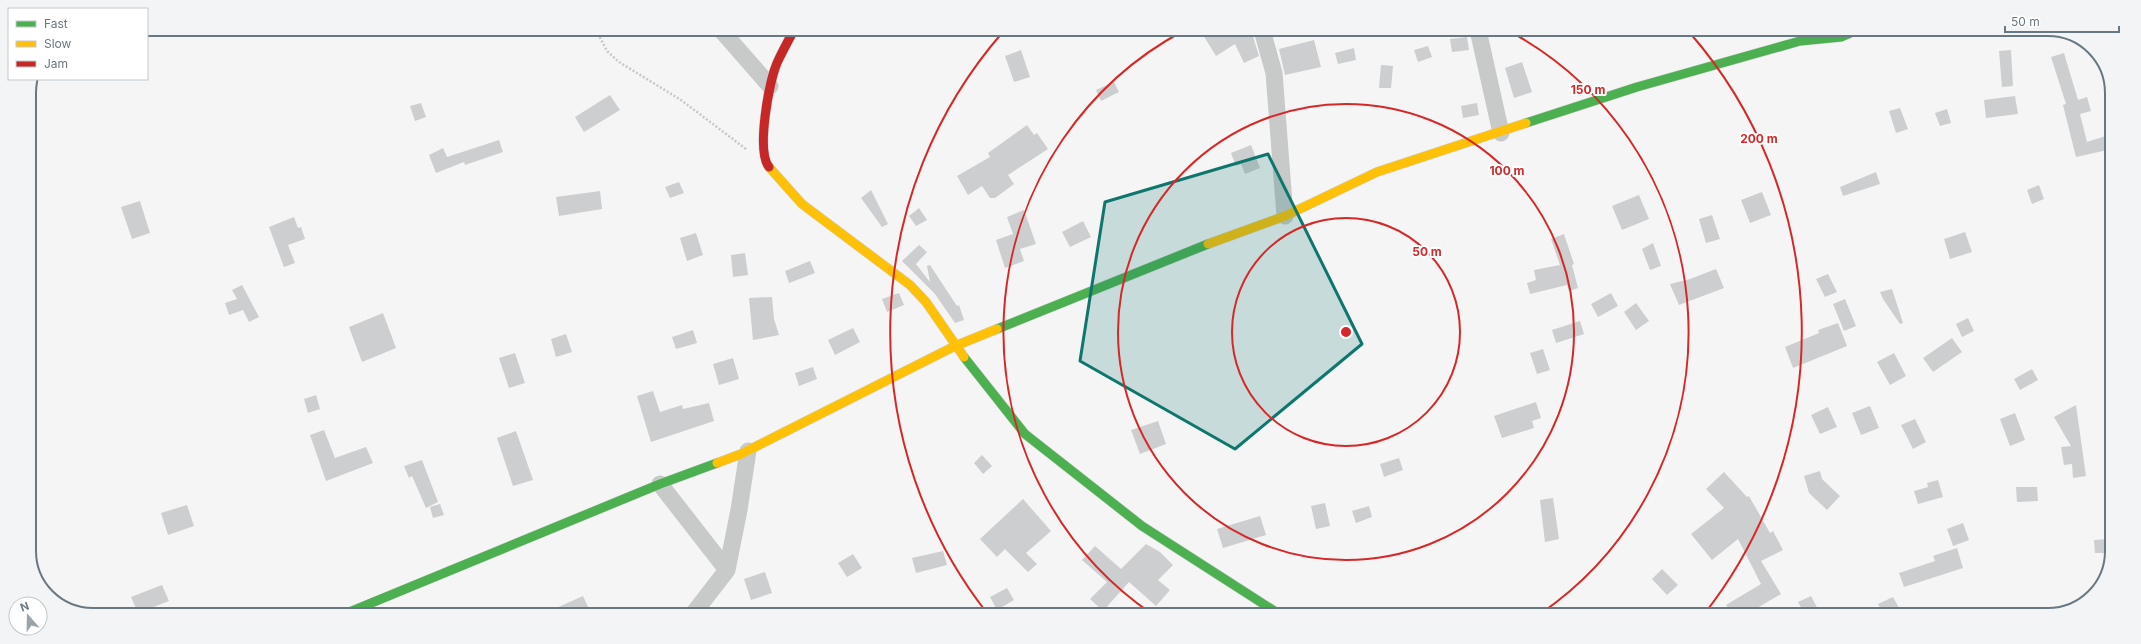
<svg xmlns="http://www.w3.org/2000/svg" width="2141" height="644" font-family="Inter,sans-serif">
<style>
.building{fill:#cdcecf}
.lines{fill:none;stroke-linecap:round;stroke-linejoin:round}
.fast-casing{stroke:#d1d2d3;stroke-width:10}
.slow-casing{stroke:#d1d2d3;stroke-width:10}
.jam-casing{stroke:#d1d2d3;stroke-width:10}
.path{stroke:#c6c7c8;stroke-width:2.5;stroke-dasharray:2 2;stroke-linecap:butt}
.street{stroke:#c8caca;stroke-width:17}
.fast{stroke:#4caf50;stroke-width:9}
.slow{stroke:#ffc107;stroke-width:9}
.jam{stroke:#c62828;stroke-width:9}
.marked{fill:#0f766e;fill-opacity:0.2;stroke:#0f766e;stroke-width:3;stroke-linejoin:round}
.ring{fill:none;stroke:#d62828;stroke-width:2}
.rim{fill:none;stroke:#687882;stroke-width:2}
.centre{fill:#d62828;stroke:#fff;stroke-width:2}
.ring-label{font-size:12px;text-anchor:middle;font-weight:bold;fill:#d62828;stroke:#fff;stroke-width:4;stroke-linejoin:round;paint-order:stroke}
</style>
<rect width="100%" height="100%" fill="#f5f5f5"/>
<!-- building -->
<path class="building" d="M1200,30H1251L1259,56L1244,63L1235,44L1216,56Z
M1467,37L1469,50L1452,52L1450,39Z
M1314,40L1321,67L1285,75L1279,49Z
M1428,46L1432,57L1418,62L1414,50Z
M1354,48L1356,60L1338,64L1335,53Z
M1021,50L1030,77L1014,82L1005,56Z
M2011,50L2013,86L2002,87L1999,51Z
M2064,53L2078,100L2087,97L2091,111L2080,114L2087,142L2112,134V149L2076,157L2063,105L2066,104L2051,57Z
M1522,62L1532,92L1514,98L1505,68Z
M1381,65L1393,66L1391,88H1379Z
M1114,82L1119,92L1101,101L1096,90Z
M610,95L620,110L584,132L575,117Z
M2015,96L2018,114L1986,118L1984,100Z
M421,103L426,117L415,121L410,106Z
M1477,103L1479,115L1463,118L1461,106Z
M1900,108L1908,129L1896,133L1889,111Z
M1947,109L1951,123L1940,126L1935,113Z
M1027,125L1034,135L1037,133L1048,149L1008,175L1014,184L995,198H990L982,186L968,195L957,176L990,157L988,153Z
M499,140L503,152L465,165L464,162L436,173L429,155L443,148L447,157Z
M1251,145L1260,168L1245,174L1241,164L1236,166L1231,153Z
M1876,172L1880,184L1843,196L1840,187Z
M679,182L684,193L670,198L665,187Z
M2039,185L2044,199L2032,204L2027,190Z
M871,190L888,224L882,227L861,198Z
M600,191L602,209L559,216L556,197Z
M1762,192L1771,215L1750,223L1741,200Z
M1639,195L1649,219L1622,230L1612,206Z
M140,201L150,233L132,239L121,207Z
M919,208L927,220L916,226L909,216Z
M1024,210L1036,244L1020,249L1024,261L1005,268L996,240L1013,234L1007,217Z
M1712,215L1720,239L1706,243L1699,219Z
M294,217L298,228L301,227L305,239L288,245L295,263L284,267L269,227Z
M1083,221L1091,237L1070,247L1062,232Z
M1965,232L1972,252L1950,259L1944,239Z
M696,233L703,255L687,261L680,238Z
M1564,234L1574,264L1572,265L1578,288L1569,291L1567,285L1530,294L1527,283L1536,280L1534,270L1560,265L1551,239Z
M1653,243L1661,266L1650,270L1642,249Z
M919,245L927,252L916,264L930,282L927,266L930,265L957,306L959,305L964,320L955,323L935,294L902,261Z
M745,253L748,275L733,277L731,255Z
M810,261L815,273L789,283L785,271Z
M1716,269L1724,288L1679,305L1670,284L1690,279Z
M1828,274L1837,292L1825,297L1816,279Z
M242,285L259,317L249,322L243,310L229,315L225,303L237,299L232,290Z
M1892,289L1903,323L1900,324L1883,299L1880,292Z
M899,293L904,305L887,312L882,299Z
M1611,293L1618,306L1598,317L1591,304Z
M772,297L774,319L779,335L753,340L749,298Z
M1845,299L1856,326L1844,331L1833,304Z
M1636,303L1649,321L1636,330L1624,312Z
M383,313L396,348L362,362L349,327Z
M1968,318L1974,331L1962,337L1956,324Z
M1580,321L1584,334L1556,343L1552,330Z
M1838,323L1847,346L1793,368L1785,347L1819,333L1818,330Z
M853,328L860,342L835,355L828,340Z
M693,330L697,343L676,349L672,337Z
M566,334L572,352L556,357L551,339Z
M1952,338L1962,352L1933,372L1923,358Z
M1543,349L1550,370L1537,374L1530,353Z
M515,353L525,383L509,388L499,358Z
M1894,353L1906,376L1890,385L1877,362Z
M733,358L739,379L719,385L713,364Z
M813,367L817,379L799,386L795,373Z
M2032,369L2038,380L2020,390L2014,379Z
M653,391L660,412L682,405L683,409L709,403L714,421L651,442L637,396Z
M316,395L320,409L308,413L304,399Z
M1536,402L1541,418L1532,421L1534,428L1502,438L1494,416Z
M2076,405L2086,476L2073,478L2072,464L2064,465L2061,447L2071,446L2054,417Z
M1870,406L1879,428L1861,435L1852,413Z
M1828,407L1837,427L1820,434L1811,415Z
M2015,413L2025,440L2010,446L2000,419Z
M1915,419L1926,442L1913,449L1901,425Z
M1158,421L1166,444L1140,454L1131,430Z
M324,430L335,458L366,447L373,463L326,481L310,435Z
M516,431L533,480L513,486L497,438Z
M982,455L992,466L983,474L974,463Z
M1399,458L1403,470L1384,477L1380,464Z
M422,460L438,502L426,508L412,476L409,478L404,466Z
M1820,471L1822,479L1840,496L1827,510L1809,493L1804,476Z
M1724,472L1747,497L1749,496L1770,533L1773,531L1783,550L1761,561L1781,594L1757,608L1762,615H1734L1726,605L1761,584L1738,539L1712,560L1691,534L1724,508L1706,489Z
M1938,480L1943,497L1918,504L1914,491L1928,487L1927,483Z
M2016,487H2037L2038,501L2017,502Z
M1553,498L1559,539L1545,542L1540,500Z
M1023,499L1051,531L1026,553L1037,564L1028,572L1005,549L997,557L980,539Z
M1325,503L1330,526L1316,529L1311,506Z
M440,504L444,515L433,518L430,507Z
M187,505L194,526L168,535L161,513Z
M1369,506L1372,517L1356,523L1352,511Z
M1260,516L1266,535L1223,548L1217,529Z
M1963,523L1969,540L1953,546L1947,529Z
M2109,539L2110,553H2095L2094,540Z
M1146,544L1160,552L1173,565L1158,580L1170,590L1156,606L1129,582L1103,611L1090,599L1107,582L1082,560L1095,546L1121,569Z
M1957,548L1963,568L1904,587L1899,573L1935,561L1933,556Z
M943,551L947,565L916,573L912,558Z
M853,554L862,568L847,577L838,563Z
M1662,569L1678,585L1667,595L1652,579Z
M765,572L772,593L751,600L744,579Z
M162,585L169,601L138,613L131,597Z
M1007,588L1014,600L997,610L990,597Z
M583,596L589,609L580,613H545Z
M1811,596L1821,615H1805L1798,602Z
M1893,597L1903,615H1884L1878,604Z"/>
<g class="lines">
<!-- fast casing -->
<g class="fast-casing">
<path id="fast" d="M1526,123L1637,87L1800,41L1841,37L1855,31
M997,329L1208,244
M964,357L1025,434L1142,526L1279,614
M347,613L660,484L717,463"/>
</g>
<!-- slow casing -->
<g class="slow-casing">
<path id="slow" d="M769,167L802,204L910,285L926,302L964,357
M1208,244L1285,216L1377,172L1526,123
M717,463L741,454L955,346L997,329"/>
</g>
<!-- jam casing -->
<g class="jam-casing">
<path id="jam" d="M769,167C756,151 769,82 777,63C782,52 788,41 794,30"/>
</g>
<!-- path -->
<path class="path" d="M596,30L607,51L619,62L681,100L746,149"/>
<!-- street -->
<path class="street" d="M721,30L770,86
M1262,30L1274,73L1285,216
M1478,30L1501,133
M660,484L727,570
M693,614L727,570L739,510L748,451"/>
<!-- fast -->
<use href="#fast" class="fast"/>
<!-- slow -->
<use href="#slow" class="slow"/>
<!-- jam -->
<use href="#jam" class="jam"/>
</g>
<!-- marked area -->
<path class="marked" d="M1268,154L1362,344L1235,449L1080,361L1105,202Z"/>
<!-- distance rings -->
<g class="ring">
<circle cx="1346" cy="332" r="114"/>
<circle cx="1346" cy="332" r="228"/>
<path d="M1152 614A342 342 0 0 1 1183 31M1509 31A342 342 0 0 1 1540 614"/>
<path d="M987 613A456 456 0 0 1 1002 33M1690 33A456 456 0 0 1 1705 613"/>
</g>
<!-- crop -->
<path d="M0 0H2141V644H0ZM93 36H2048A57 57 0 0 1 2105 93V551A57 57 0 0 1 2048 608H93A57 57 0 0 1 36 551V93A57 57 0 0 1 93 36Z" fill="#f3f4f5" fill-rule="evenodd"/>
<path class="rim" d="M93 36H2048A57 57 0 0 1 2105 93V551A57 57 0 0 1 2048 608H93A57 57 0 0 1 36 551V93A57 57 0 0 1 93 36Z"/>
<circle cx="1346" cy="332" r="6" class="centre"/>
<g class="ring-label">
<text x="1588" y="94">150 m</text>
<text x="1759" y="143">200 m</text>
<text x="1507" y="175">100 m</text>
<text x="1427" y="256">50 m</text>
</g>
<!-- legend -->
<rect x="8" y="8" width="140" height="72" fill="#ffffff" stroke="#c3c9cd"/>
<rect x="16" y="21" width="20" height="6" fill="#4caf50" stroke="#c3c9cd"/>
<text x="44" y="28" font-size="12" fill="#687882">Fast</text>
<rect x="16" y="41" width="20" height="6" fill="#ffc107" stroke="#c3c9cd"/>
<text x="44" y="48" font-size="12" fill="#687882">Slow</text>
<rect x="16" y="61" width="20" height="6" fill="#c62828" stroke="#c3c9cd"/>
<text x="44" y="68" font-size="12" fill="#687882">Jam</text>
<!-- north arrow -->
<g transform="translate(28 616) rotate(340)"><circle r="19" fill="#ffffff" stroke="#c3c9cd"/>
<path d="M0-3L7 15L0 10L-7 15Z" fill="#99a4aa"/>
<text y="-6" font-size="11" font-weight="bold" text-anchor="middle" fill="#687882">N</text>
</g>
<!-- scale -->
<path d="M2005 26v6h114v-6" fill="none" stroke="#687882" stroke-width="2"/>
<text x="2011" y="26" font-size="12" fill="#687882" stroke="#ffffff" stroke-width="3" paint-order="stroke">50 m</text>
</svg>
